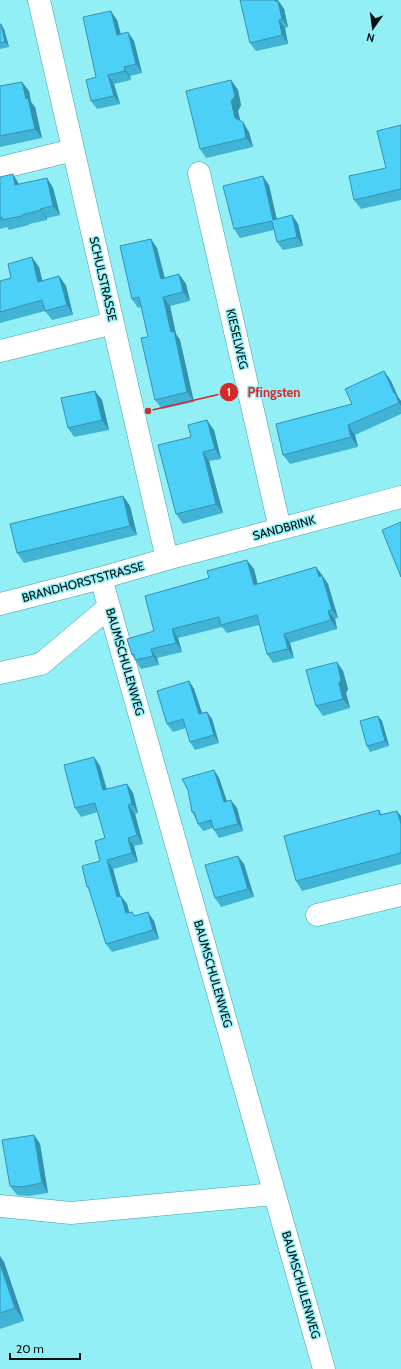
<svg xmlns="http://www.w3.org/2000/svg" width="401" height="1369" font-family="Cabin,sans-serif">
<style>
.lines{fill:none;stroke-linecap:round;stroke-linejoin:round}
.minor-casing{stroke:#41a0a8;stroke-width:23}
.minor{stroke:#fff;stroke-width:22}
.wall{fill:#41b3d5}
.shaded-wall{fill:#3592ae}
.building{fill:#4cd0f8;stroke:#3592ae}
.labels{text-anchor:middle;stroke-width:3;stroke-linejoin:round;paint-order:stroke}
.street-label{font-size:12px;fill:#001011;stroke:#92eff6}
.leader{fill:none;stroke:#d62828;stroke-width:1.5}
.callout-dot{fill:#d62828;stroke:#92eff6;stroke-width:1.5}
.mark-label{font-size:12px;text-anchor:middle;font-weight:bold;fill:#fff}
.callout-label{font-size:13px;text-anchor:middle;font-weight:bold;fill:#d62828;stroke:#92eff6;stroke-width:3;stroke-linejoin:round;paint-order:stroke}
</style>
<rect width="100%" height="100%" fill="#92eff6"/>
<g class="lines">
<!-- minor casing -->
<g class="minor-casing">
<path id="minor" d="M39,0L167,559
M0,168L73,150
M199,173L280,529
M0,351L113,323
M101,578L324,1369
M0,604L101,578L167,559L401,497
M0,673L41,664L109,607
M317,915L401,895
M0,1206L71,1213L274,1194"/>
</g>
<!-- minor -->
<use href="#minor" class="minor"/>
</g>
<!-- wall -->
<path class="wall" d="M279,2L284,9L288,27L285,28L288,44L256,51L250,43Z
M117,20L121,34L134,41L142,73L130,76L131,80L114,84L120,104L97,109L91,101L96,77Z
M0,24L4,29L9,47L0,49Z
M231,80L238,90L241,105L238,111L240,121L249,132L253,147L206,158L200,149Z
M0,86L29,91L31,102L35,107L42,138L0,147Z
M401,125V200L361,209L354,200L386,168Z
M0,177L19,184L47,178L53,188L60,215L47,218V220L29,224V225L9,230L7,227L0,229Z
M269,185L276,219L292,215L298,224L303,246L283,250L277,242L274,230L240,238L234,229Z
M157,248L165,278L179,274L186,284L190,301L170,306L176,334L180,340L194,402L162,409L155,400L148,337L142,307L138,308L132,299Z
M39,267L42,281L59,276L66,286L73,315L52,320L45,311L0,323V281L11,278Z
M384,371L391,381L398,397L401,401V414L355,435L358,447L290,464L283,455L352,404Z
M95,391L102,400L109,430L74,437L68,428Z
M214,430L221,459L209,461L223,513L183,524L176,514L191,437Z
M123,496L130,506L137,535L24,563L17,553Z
M316,567L328,584L338,618L335,619L337,629L290,643L294,658L273,663L267,654L259,625L227,633L222,627L178,638L182,652L157,658L159,665L141,669L132,655L154,631L254,569L257,584Z
M337,662L343,671L348,689L346,693L350,708L323,716L316,706Z
M189,681L194,689L202,713L207,712L212,719L219,743L195,750L190,742L186,728L173,732L167,724Z
M378,716L382,721L389,746L370,752L367,746Z
M94,757L100,766L107,789L127,784L133,793L138,813L135,814L143,844L134,846L138,862L113,869L120,896L127,904L129,912H132L135,916L154,921L159,939L112,952L106,944L90,891L87,887L100,861L105,838L98,812L81,817L75,808Z
M214,770L219,778L227,802L237,808L243,831L219,838L214,830L213,828L203,831L198,824L196,819L192,812Z
M379,810L382,815L401,816V864L302,891L296,881Z
M244,864L254,897L221,907L215,898Z
M34,1135L40,1144L48,1193L28,1196L17,1195L10,1186Z
M0,1256L4,1262L24,1321L0,1329Z"/>
<!-- shaded-wall -->
<path class="shaded-wall" d="M274,0H278L284,9L288,27L282,19Z
M111,11L117,20L123,44L117,35Z
M279,20L285,28L288,44L282,35Z
M1,24L4,29L9,47L5,42Z
M128,32L134,41L142,73L136,64Z
M124,67L130,76L131,80L125,71Z
M108,75L114,84L120,104L114,96Z
M231,80L238,90L241,105L238,111L242,127L235,118L231,101Z
M22,82L29,91L31,102L35,107L42,138L35,129L26,99Z
M243,122L249,132L253,147L246,138Z
M13,174L19,184L15,185Z
M263,176L269,185L279,228L273,220Z
M47,178L53,188L60,215L53,206Z
M40,209L47,218V220L41,210Z
M292,215L298,224L303,246L297,237Z
M151,239L157,248L167,288L161,279Z
M32,257L39,267L45,291L38,282Z
M179,274L186,284L190,301L183,292Z
M59,276L66,286L73,315L67,305Z
M163,297L170,306L176,334L180,340L194,402L187,392L171,332Z
M384,371L391,381L398,397L401,401V406L394,393Z
M95,391L102,400L109,430L102,420Z
M207,420L214,430L221,459L215,449Z
M348,425L355,435L358,447L351,437Z
M203,452L209,461L223,513L216,504Z
M123,496L130,506L137,535L130,526Z
M247,560L254,569L260,593L254,585Z
M316,567L322,575L319,577Z
M322,575L328,584L338,618L332,610Z
M328,611L335,619L337,629L331,620Z
M172,629L178,638L182,652L176,643Z
M284,634L290,643L294,658L288,649Z
M151,649L157,658L159,665L153,656Z
M337,662L343,671L348,689L346,693L350,708L343,699L339,684Z
M189,681L194,689L205,722L199,714Z
M207,712L212,719L219,743L214,735Z
M378,716L382,721L389,746L385,741Z
M94,757L100,766L109,799L103,790Z
M214,770L219,778L230,810L224,802Z
M127,784L133,793L138,813L132,804Z
M231,800L237,808L243,831L238,824Z
M128,805L135,814L143,844L137,835Z
M397,811L401,816V824Z
M128,838L134,846L138,862L132,853Z
M238,856L244,864L254,897L248,889Z
M107,860L113,869L123,905L117,897Z
M121,896L127,904L132,922L126,913Z
M148,912L154,921L159,939L153,930Z
M34,1135L40,1144L48,1193L42,1183Z
M0,1256L4,1262L24,1321L15,1308L0,1264Z"/>
<!-- building -->
<path class="building" d="M240,0H274L275,1H278L282,19L279,20L282,35L250,43Z
M111,11L117,35L128,32L136,64L124,67L125,71L108,75L114,96L91,101L86,80L96,77L83,17Z
M0,24H1L5,42L0,43Z
M231,80L235,96L231,101L235,118L243,122L246,138L200,149L186,91Z
M22,82L26,99L28,98L35,129L0,136V86Z
M401,125V189L354,200L349,176L386,168L377,131Z
M13,174L15,185L47,178L53,206L40,209L41,210L22,215V216L2,220V217L0,218V177Z
M263,176L273,220L292,215L297,237L277,242L272,221L234,229L223,186Z
M151,239L161,279L179,274L183,292L163,297L171,332L174,331L187,392L155,400L141,338L148,337L139,297L132,299L120,246Z
M32,257L38,282L59,276L67,305L45,311L42,300L0,312V281L11,278L8,264Z
M384,371L394,393H395L399,403L348,425L351,437L283,455L276,424L352,404L345,389Z
M95,391L102,420L68,428L61,398Z
M207,420L215,449L203,452L216,504L176,514L158,445L191,437L188,425Z
M123,496L130,526L17,553L10,524Z
M401,522V577L382,530Z
M247,560L254,585L316,567L319,577L322,575L332,610L328,611L331,620L284,634L288,649L267,654L257,615L221,625L219,617L172,629L176,643L151,649L153,656L135,660L134,654L132,655L127,639L154,631L145,596L209,578L207,571Z
M337,662L341,680L339,684L343,699L316,706L306,670Z
M189,681L199,714L207,712L214,735L190,742L183,719L167,724L157,691Z
M378,716L385,741L367,746L360,721Z
M94,757L103,790L127,784L132,804L128,805L137,835L128,838L132,853L107,860L117,897L121,896L126,913L132,912L134,916L148,912L153,930L106,944L88,886L87,887L82,866L100,861L95,841L105,838L95,803L75,808L64,765Z
M214,770L224,802L231,800L238,824L214,830L211,820L198,824L194,812H192L188,790L182,779Z
M379,810L380,815L397,811L401,824V853L296,881L284,836Z
M238,856L248,889L215,898L205,865Z
M34,1135L42,1183L21,1187L10,1186L2,1140Z
M0,1264L15,1308L0,1313Z"/>
<g class="labels">
<!-- street labels -->
<g class="street-label">
<text transform="translate(103 279) rotate(77)" y="4">SCHULSTRASSE</text>
<text transform="translate(237 339) rotate(77)" y="4">KIESELWEG</text>
<text transform="translate(284 528) rotate(-15)" y="4">SANDBRINK</text>
<text transform="translate(83 582) rotate(-15)" y="4">BRANDHORSTSTRASSE</text>
<text transform="translate(125 662) rotate(74)" y="4">BAUMSCHULENWEG</text>
<text transform="translate(213 974) rotate(74)" y="4">BAUMSCHULENWEG</text>
<text transform="translate(301 1285) rotate(74)" y="4">BAUMSCHULENWEG</text>
</g>
</g>
<!-- callouts -->
<path class="leader" d="M148 411L229 392"/>
<g class="callout-dot">
<circle cx="148" cy="411" r="4"/>
<circle cx="229" cy="392" r="10"/>
</g>
<g class="mark-label">
<text x="229" y="396">1</text>
</g>
<g class="callout-label">
<text x="274" y="397">Pfingsten</text>
</g>
<!-- north arrow -->
<g transform="translate(373 28) rotate(194)" stroke="#92eff6" stroke-width="3" paint-order="stroke">
<path d="M0-3L7 15L0 10L-7 15Z" fill="#001011"/>
<text y="-6" font-size="11" font-weight="bold" text-anchor="middle" fill="#001011">N</text>
</g>
<!-- scale -->
<path d="M10 1353v6h70v-6" fill="none" stroke="#001011" stroke-width="2"/>
<text x="16" y="1353" font-size="12" fill="#001011" stroke="#92eff6" stroke-width="3" paint-order="stroke">20 m</text>
</svg>
